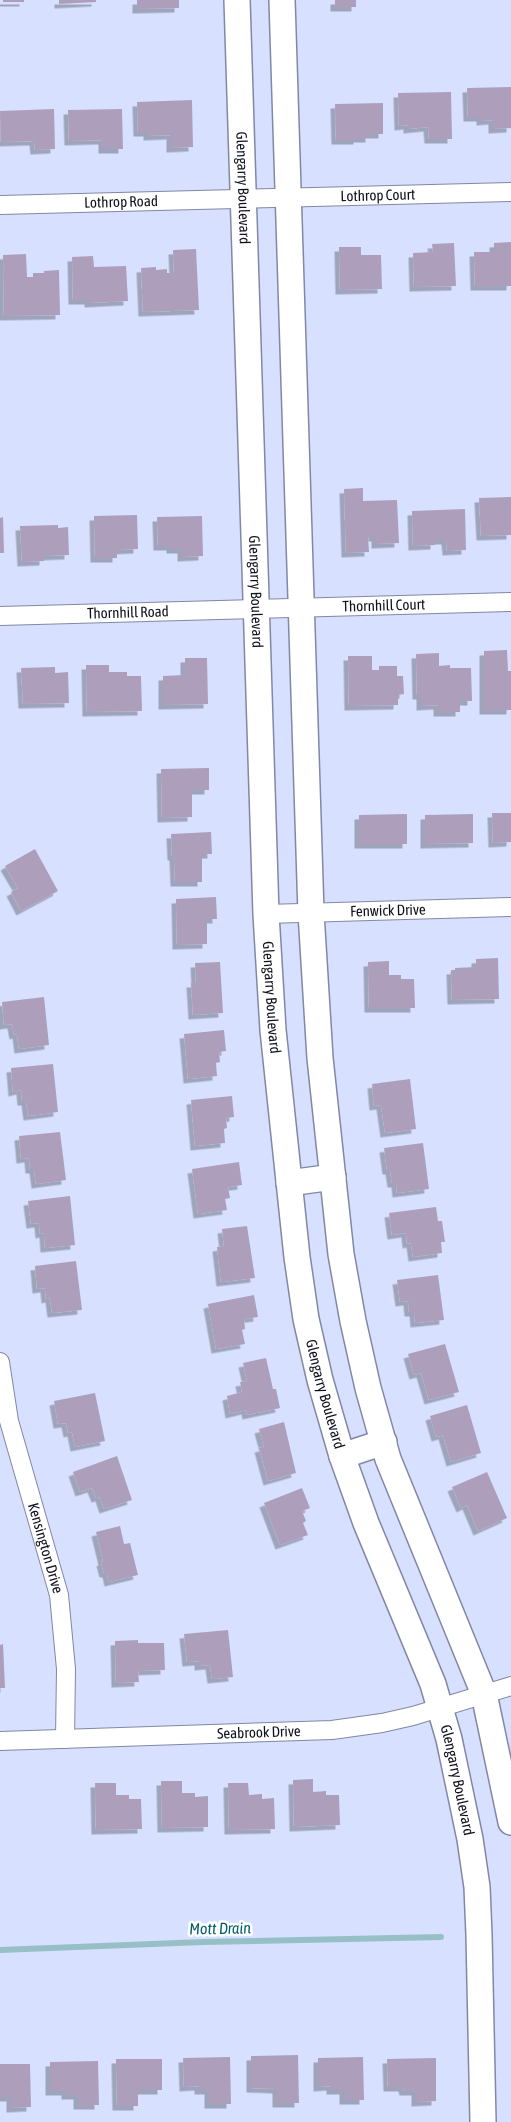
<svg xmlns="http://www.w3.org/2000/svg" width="511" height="2122" font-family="'Asap Condensed',sans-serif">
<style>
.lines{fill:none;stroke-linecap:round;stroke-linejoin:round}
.stream{stroke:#96c0c5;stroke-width:6}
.building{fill:#ad9fbc;filter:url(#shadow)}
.street-casing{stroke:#8188a4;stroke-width:20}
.secondary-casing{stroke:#8188a4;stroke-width:28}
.street{stroke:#fff;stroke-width:18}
.secondary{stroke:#fff;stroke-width:25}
.labels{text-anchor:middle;stroke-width:5;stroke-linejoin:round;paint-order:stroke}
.street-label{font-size:15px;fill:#0f111b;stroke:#fff}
.water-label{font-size:16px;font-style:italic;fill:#06606a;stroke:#fff}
</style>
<defs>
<filter id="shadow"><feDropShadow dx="-4.5" dy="4.5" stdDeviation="0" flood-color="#0004"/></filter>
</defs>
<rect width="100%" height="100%" fill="#d8e0ff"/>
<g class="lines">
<!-- stream -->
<path class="stream" d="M0,1950L203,1942L441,1937"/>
</g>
<!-- building -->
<path class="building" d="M3,0H24V2H3Z
M59,0H96V2L59,4Z
M137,0H179V8L137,9Z
M335,0H356V7H335Z
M511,87V128L493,129V120L481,121V117H468L467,88Z
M451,92L452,139H429L428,127L408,129V125L399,126L398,93Z
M192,100L193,147L171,148V135L148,136V132H138L137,102Z
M383,103V134H370V138H358V140H336L335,104Z
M54,109L55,149L35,150L34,141L1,142L0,111Z
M122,109L123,149H103V140L69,141L68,110Z
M511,242V286H475L474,252H494V243Z
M454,243L456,286L414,287L413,253L433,252L432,244Z
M339,247H361V255H381L382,289L340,290Z
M196,249L199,310L143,312L141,268L156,267V270L167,269V273H174L173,250Z
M26,254L27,277H33V273H44V271L59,270L60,315L4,316L3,255Z
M93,256L94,267L126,266L128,301L89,303V300H73L72,257Z
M363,488V501L397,500L399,543L376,544V537H368L369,552L346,553L344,489Z
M511,497V535L481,536L479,498Z
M465,509L466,550L447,551L446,540H435V545L413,546L412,511Z
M137,515L138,549L117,550V558H95L94,516Z
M202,516L203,556L182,557V549H171V546H158L157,517Z
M3,517L4,553H0V518Z
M58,525V528L68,527L69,555L44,556V561L22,562L20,526Z
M507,650L508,671H511V710H484V651Z
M439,653V666L450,665V668H471L472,701H460V712H438V705L421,706V695H417L416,654Z
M348,656H372V670H379V666H397V676H403L404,694L398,695V705L349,706Z
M185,658H207L208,704L163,705V676L185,675Z
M86,665H109V672H127V676H141L142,711L87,712Z
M55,667V673L68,672L69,703L23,704L21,668Z
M209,768V790H192V817L162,818L161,769Z
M492,813H511V842L493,843Z
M407,814V844H359V815Z
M473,814V843L425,844V815Z
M211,832L212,854H202V882H175L174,856H172L171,834Z
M35,849L58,891L21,911L11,892L18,888L5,866Z
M216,897L217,919H207V944L177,945L176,899Z
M498,958L499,999L452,1000L451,970H455V968L476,967V959Z
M389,961V975H401V979H414L415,1008H369L368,962Z
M220,962L223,1013L193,1015L191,983H196L195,963Z
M44,997L49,1045L19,1049L17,1034L14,1035L12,1024L4,1025L2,1002Z
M224,1030L226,1051L219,1052L220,1062L216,1063L217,1076L188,1079L184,1034Z
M53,1064L58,1112L28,1116L26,1101H22L21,1090L13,1092L11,1068Z
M410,1079L416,1129L385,1133L381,1105L374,1106L372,1084Z
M232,1096L234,1117L226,1118L227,1128L224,1129L225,1143L195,1146L191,1100Z
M60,1132L66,1180L36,1184L34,1169H30L29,1158L21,1159L19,1136Z
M423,1143L429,1189L397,1193L396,1183H392L390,1170H387L384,1148Z
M239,1162L242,1185L228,1187L230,1198L225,1199L227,1210L198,1214L192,1169Z
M70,1196L75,1245L45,1248L44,1233L40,1234L39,1223L31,1224L28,1201Z
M436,1207L438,1221H442L445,1242H441L442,1253L413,1257L411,1243L407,1244L406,1233L392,1235L389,1213Z
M247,1226L255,1278L221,1282L217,1247L224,1246L222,1229Z
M76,1261L82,1310L52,1313L50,1298L46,1299L45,1288L37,1289L35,1266Z
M438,1275L444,1320L415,1323L414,1312H409L408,1301L400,1302L397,1280Z
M254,1295L258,1317L244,1319L245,1329L242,1330L245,1344L216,1349L208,1304Z
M445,1344L459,1392L429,1400L421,1373L414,1375L408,1354Z
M266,1358L273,1389H276L280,1408L247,1415L246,1410L230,1414L227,1396L242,1392L240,1382L247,1381L243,1363Z
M95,1393L105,1441L75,1447L72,1432L68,1433L66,1423L58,1424L54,1401Z
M467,1405L481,1453L451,1462L443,1435L436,1437L430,1416Z
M284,1422L296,1473L268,1481L259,1448L264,1447L259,1429Z
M117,1456L132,1500L104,1509L100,1497L96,1498L92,1488L80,1492L73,1472Z
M487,1472L507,1518L478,1531L467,1505L461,1508L452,1487Z
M302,1488L310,1508L302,1511L306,1521L303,1523L308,1535L280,1545L264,1503Z
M120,1526L124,1544L130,1543L138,1575L109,1582L107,1573H104L101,1562L103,1561L96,1532Z
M228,1630L233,1677L212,1679L210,1665L199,1666V1661L187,1662L184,1634Z
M138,1640V1643H164L165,1670L138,1671L139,1682L116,1683L115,1641Z
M3,1644L5,1688H0V1645Z
M313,1779V1792L326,1791V1795H339L340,1825L294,1827L293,1780Z
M161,1781H182V1793H195V1797L208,1796V1827L162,1828Z
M95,1783H116V1795H129V1799H141L142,1829L96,1830Z
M228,1783H248L249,1795L262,1794V1799L274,1798L275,1829L229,1830Z
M298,2055L299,2103H277V2089L251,2088V2056Z
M230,2057L231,2104H209V2090H199V2086L184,2087L183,2058Z
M363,2057L364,2100H344V2090H331V2086L318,2087V2058Z
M436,2058V2101L416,2102V2091H404L403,2087H388L387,2059Z
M116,2059H162V2090H138V2106H117Z
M98,2061L99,2105H78V2095H66V2091H50V2062Z
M0,2064H30L31,2107L11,2108V2097H0Z"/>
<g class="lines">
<!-- street casing -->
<g class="street-casing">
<g id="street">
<path id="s1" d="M0,205L511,192"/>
<path id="s2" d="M0,616L511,602"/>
<path id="s3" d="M266,914L511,907"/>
<path id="s4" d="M0,1362L9,1421L59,1595L66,1669L65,1739"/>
<path id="s5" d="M0,1741L332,1730L382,1723L413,1716L511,1686"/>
</g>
</g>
<!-- secondary casing -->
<g class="secondary-casing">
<g id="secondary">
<path id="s6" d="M237,0L266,914L273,1030L297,1257L306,1319L320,1380L342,1456L366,1523L433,1684L449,1739L470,1839L477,1887L479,1935L483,2122"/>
<path d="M282,0L311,913L320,1058L341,1254L353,1321L368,1388L388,1459L484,1694L511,1822"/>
<path d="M289,1183L333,1177"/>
<path d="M342,1456L384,1442"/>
</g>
</g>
<!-- street -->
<use href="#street" class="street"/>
<!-- secondary -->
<use href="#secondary" class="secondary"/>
</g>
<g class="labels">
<!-- street labels -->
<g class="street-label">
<text dy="5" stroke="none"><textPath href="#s6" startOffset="188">Glengarry Boulevard</textPath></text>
<text dy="5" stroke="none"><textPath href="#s1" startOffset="378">Lothrop Court</textPath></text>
<text dy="5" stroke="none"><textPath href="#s1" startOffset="121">Lothrop Road</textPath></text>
<text dy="5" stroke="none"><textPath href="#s6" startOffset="592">Glengarry Boulevard</textPath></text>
<text dy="5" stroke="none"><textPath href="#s2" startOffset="384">Thornhill Court</textPath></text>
<text dy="5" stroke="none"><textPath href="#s2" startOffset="128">Thornhill Road</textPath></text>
<text dy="5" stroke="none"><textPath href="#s3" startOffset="122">Fenwick Drive</textPath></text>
<text dy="5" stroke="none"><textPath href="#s6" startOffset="998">Glengarry Boulevard</textPath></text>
<text dy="5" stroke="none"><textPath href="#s6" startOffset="1399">Glengarry Boulevard</textPath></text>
<text dy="5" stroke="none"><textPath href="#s4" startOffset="192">Kensington Drive</textPath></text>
<text dy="5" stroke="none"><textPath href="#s5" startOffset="259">Seabrook Drive</textPath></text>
<text dy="5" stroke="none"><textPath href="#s6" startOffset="1808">Glengarry Boulevard</textPath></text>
</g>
<!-- water labels -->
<g class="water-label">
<text transform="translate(220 1928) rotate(-1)" y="6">Mott Drain</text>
</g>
</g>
</svg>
